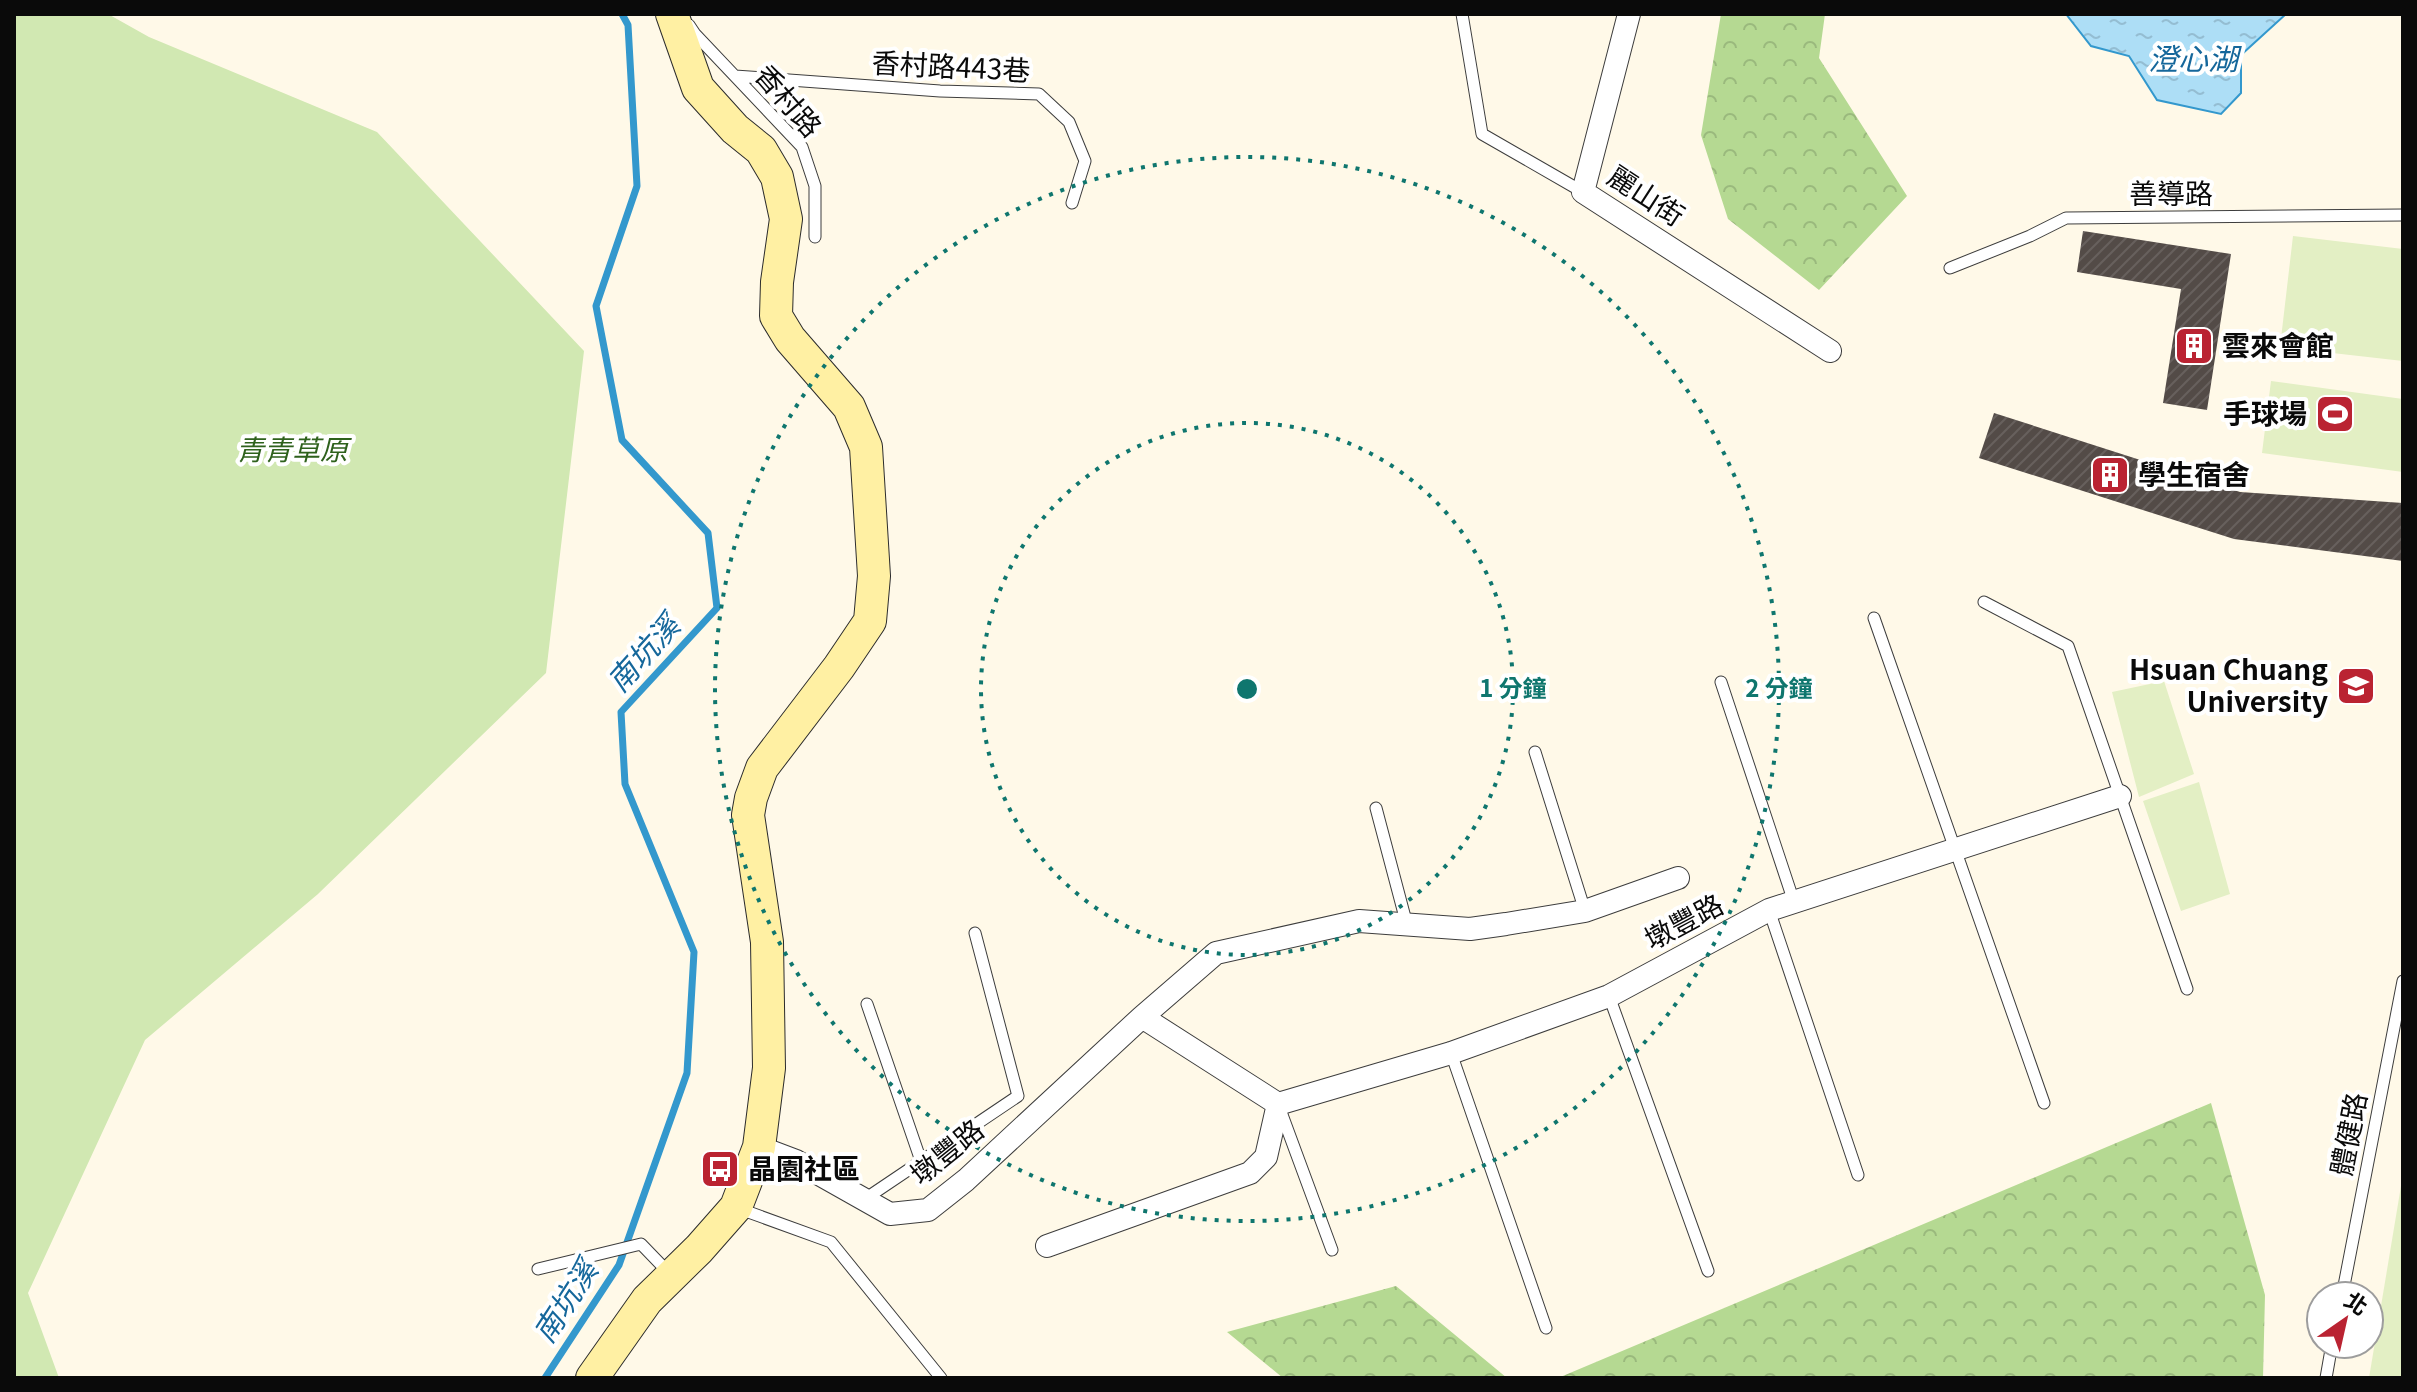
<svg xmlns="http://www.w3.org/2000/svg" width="2417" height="1392" font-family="Georgia,'Noto Sans TC',serif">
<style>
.forest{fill:url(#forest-crowns)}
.park{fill:#d1e8b2}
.pitch{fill:#e3efc4}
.water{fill:url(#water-ripples);stroke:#3398cd;stroke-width:2}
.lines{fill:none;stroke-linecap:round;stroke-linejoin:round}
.stream{stroke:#3398cd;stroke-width:7}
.building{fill:url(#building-hatch)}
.lane-casing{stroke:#3d3d3d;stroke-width:13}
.street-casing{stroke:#3d3d3d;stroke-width:24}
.secondary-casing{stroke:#2c2c2c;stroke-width:34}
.lane{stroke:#fff;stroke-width:11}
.street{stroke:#fff;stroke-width:22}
.secondary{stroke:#fff0a3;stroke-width:32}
.ring{fill:none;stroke:#0f766e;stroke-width:4;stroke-dasharray:4 8}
.labels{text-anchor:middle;stroke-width:8;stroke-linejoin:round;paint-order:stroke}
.street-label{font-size:28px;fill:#0a0a0a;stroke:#fff}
.poi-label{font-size:28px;font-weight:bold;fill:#0a0a0a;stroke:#fff;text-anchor:start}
.park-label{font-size:28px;font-style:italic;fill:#2e611c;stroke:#fff}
.water-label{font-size:30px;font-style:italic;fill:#15679b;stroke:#fff}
.centre{fill:#0f766e;stroke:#fff;stroke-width:4}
.ring-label{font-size:24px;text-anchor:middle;font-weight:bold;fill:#0f766e;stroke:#fff;stroke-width:8;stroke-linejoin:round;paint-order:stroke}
</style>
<defs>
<pattern id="forest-crowns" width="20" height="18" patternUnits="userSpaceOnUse" patternTransform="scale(2)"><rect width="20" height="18" fill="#b5d992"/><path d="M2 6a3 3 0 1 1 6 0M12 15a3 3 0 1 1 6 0" fill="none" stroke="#9ab97d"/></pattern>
<pattern id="water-ripples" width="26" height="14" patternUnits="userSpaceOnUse" patternTransform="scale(2)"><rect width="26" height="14" fill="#addef6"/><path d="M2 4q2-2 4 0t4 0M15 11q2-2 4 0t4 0" fill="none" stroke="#94bdd2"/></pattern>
<pattern id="building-hatch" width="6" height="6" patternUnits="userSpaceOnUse" patternTransform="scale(2)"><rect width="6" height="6" fill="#534b47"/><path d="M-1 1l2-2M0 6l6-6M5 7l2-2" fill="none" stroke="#67605d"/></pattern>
</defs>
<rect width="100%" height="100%" fill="#fff9e8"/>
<!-- forest -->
<path class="forest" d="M1721,14H1825L1819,58L1907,196L1819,290L1728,219L1701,135Z
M2211,1103L2265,1295L2263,1378H1558Z
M1396,1286L1507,1378H1283L1227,1332Z"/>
<!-- park -->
<path class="park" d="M14,14H108L149,37L377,132L584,351L546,673L318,894L145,1040L28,1293L59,1378H14Z"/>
<!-- pitch -->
<path class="pitch" d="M2293,236L2403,249V361L2280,347Z
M2271,381L2403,399V472L2262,453Z
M2164,681L2194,774L2139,797L2112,692Z
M2199,782L2230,894L2181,911L2143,801Z
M2403,1174V1378H2369Z"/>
<!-- water -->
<path class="water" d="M2066,14H2286L2241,55V93L2221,114L2157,100L2129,56L2091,46Z"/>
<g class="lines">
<!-- stream -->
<path class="stream" d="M545,1378L619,1265L687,1073L694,952L625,784L621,712L717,608L708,533L622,440L596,306L637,186L628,25L622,14"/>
</g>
<!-- building -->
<path class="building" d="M2083,231L2231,254L2207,410L2163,403L2181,289L2077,272Z
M1994,413L2240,492L2403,503V561L2234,539L1979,458Z"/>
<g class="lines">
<!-- lane casing -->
<g class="lane-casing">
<path id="lane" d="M1462,14L1482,134L1583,192
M689,25L695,34L802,147L815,186V237
M735,76L940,91L1039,94L1069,122L1085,161L1072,203
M1950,268L2030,236L2066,218L2403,215
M1984,602L2068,646L2187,989
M1874,618L2044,1103
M1721,682L1794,902
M1535,752L1585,911
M1376,808L1407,925
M1769,910L1858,1175
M1609,996L1708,1271
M867,1004L921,1161
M1451,1053L1546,1328
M1281,1112L1332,1250
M865,1199L1018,1096L975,933
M740,1209L831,1242L941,1378
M538,1269L641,1244L669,1273
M2342,1296L2403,981
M2326,1378L2332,1344"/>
</g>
<!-- street casing -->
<g class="street-casing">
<path id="street" d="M1629,14L1583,192L1830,351
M1142,1017L1216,953L1359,921L1470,929L1506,924L1585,911L1678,878
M759,1147L796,1161L890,1214L928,1210L966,1180L1142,1017L1278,1104L1451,1053L1609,996L1769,910L2120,796
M1047,1246L1250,1173L1266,1157L1278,1104"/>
</g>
<!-- secondary casing -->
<g class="secondary-casing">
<path id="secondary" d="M592,1378L647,1300L699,1249L736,1207L759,1147L769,1068L767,942L748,815L751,798L762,768L839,667L870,621L874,576L866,447L849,407L790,339L776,316L777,282L786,219L777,177L761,150L735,129L698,88L672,14"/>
</g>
<!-- lane -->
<use href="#lane" class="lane"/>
<!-- street -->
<use href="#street" class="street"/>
<!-- secondary -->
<use href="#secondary" class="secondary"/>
</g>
<!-- distance rings -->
<g class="ring">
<circle cx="1247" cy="689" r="266"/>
<circle cx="1247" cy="689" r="532"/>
</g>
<!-- icons -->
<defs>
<g id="building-square" transform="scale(2)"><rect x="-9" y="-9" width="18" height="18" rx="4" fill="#ba2332" stroke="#fff"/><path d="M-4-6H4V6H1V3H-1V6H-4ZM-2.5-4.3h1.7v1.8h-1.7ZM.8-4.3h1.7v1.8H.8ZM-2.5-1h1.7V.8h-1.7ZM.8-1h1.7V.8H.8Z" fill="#fff"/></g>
<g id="stadium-square" transform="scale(2)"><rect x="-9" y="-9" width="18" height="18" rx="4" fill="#ba2332" stroke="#fff"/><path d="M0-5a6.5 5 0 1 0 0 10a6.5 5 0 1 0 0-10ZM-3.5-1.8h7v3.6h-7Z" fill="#fff"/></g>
<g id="university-square" transform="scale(2)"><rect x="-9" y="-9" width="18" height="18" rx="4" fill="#ba2332" stroke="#fff"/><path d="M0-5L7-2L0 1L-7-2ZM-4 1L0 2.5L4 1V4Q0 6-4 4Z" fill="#fff"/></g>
<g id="bus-square" transform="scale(2)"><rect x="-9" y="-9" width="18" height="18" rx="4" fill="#ba2332" stroke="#fff"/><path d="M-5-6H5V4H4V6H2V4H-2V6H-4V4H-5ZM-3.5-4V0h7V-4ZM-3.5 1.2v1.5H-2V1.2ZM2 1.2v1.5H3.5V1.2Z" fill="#fff"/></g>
</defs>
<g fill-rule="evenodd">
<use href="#building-square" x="2194" y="346"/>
<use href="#stadium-square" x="2335" y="414"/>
<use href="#building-square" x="2110" y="475"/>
<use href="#university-square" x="2356" y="686"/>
<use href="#bus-square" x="720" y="1169"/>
</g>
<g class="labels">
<!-- street labels -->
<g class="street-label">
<text transform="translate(951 67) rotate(3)" y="10">香村路443巷</text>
<text transform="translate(788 101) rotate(49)" y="10">香村路</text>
<text x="2171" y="204">善導路</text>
<text transform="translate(1646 196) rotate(33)" y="10">麗山街</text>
<text transform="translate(1684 922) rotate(-28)" y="10">墩豐路</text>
<text transform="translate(2349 1134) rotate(-79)" y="10">體健路</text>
<text transform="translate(947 1152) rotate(-39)" y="10">墩豐路</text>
</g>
<!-- poi labels -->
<g class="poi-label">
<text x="2222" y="356">雲來會館</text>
<text x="2307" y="424" text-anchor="end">手球場</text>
<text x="2138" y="485">學生宿舍</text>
<text x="2328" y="680" text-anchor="end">Hsuan Chuang<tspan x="2328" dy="32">University</tspan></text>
<text x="748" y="1179">晶園社區</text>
</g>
<!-- park labels -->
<g class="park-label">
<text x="292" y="460">青青草原</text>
</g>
<!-- water labels -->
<g class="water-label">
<text x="2193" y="70">澄心湖</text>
<text transform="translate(644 654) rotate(-48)" y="10">南坑溪</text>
<text transform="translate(566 1302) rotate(-57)" y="10">南坑溪</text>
</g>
</g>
<circle cx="1247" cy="689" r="12" class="centre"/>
<g class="ring-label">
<text x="1513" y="697">1 分鐘</text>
<text x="1779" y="697">2 分鐘</text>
</g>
<!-- border -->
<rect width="2417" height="1392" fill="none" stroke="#0a0a0a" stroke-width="32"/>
<!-- north arrow -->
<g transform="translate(2345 1320) rotate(34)"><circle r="38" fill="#ffffff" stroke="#9d9d9d" stroke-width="2"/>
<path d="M0-6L14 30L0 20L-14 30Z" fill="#ba2332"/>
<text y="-12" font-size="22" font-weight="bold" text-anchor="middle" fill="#0a0a0a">北</text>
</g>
</svg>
